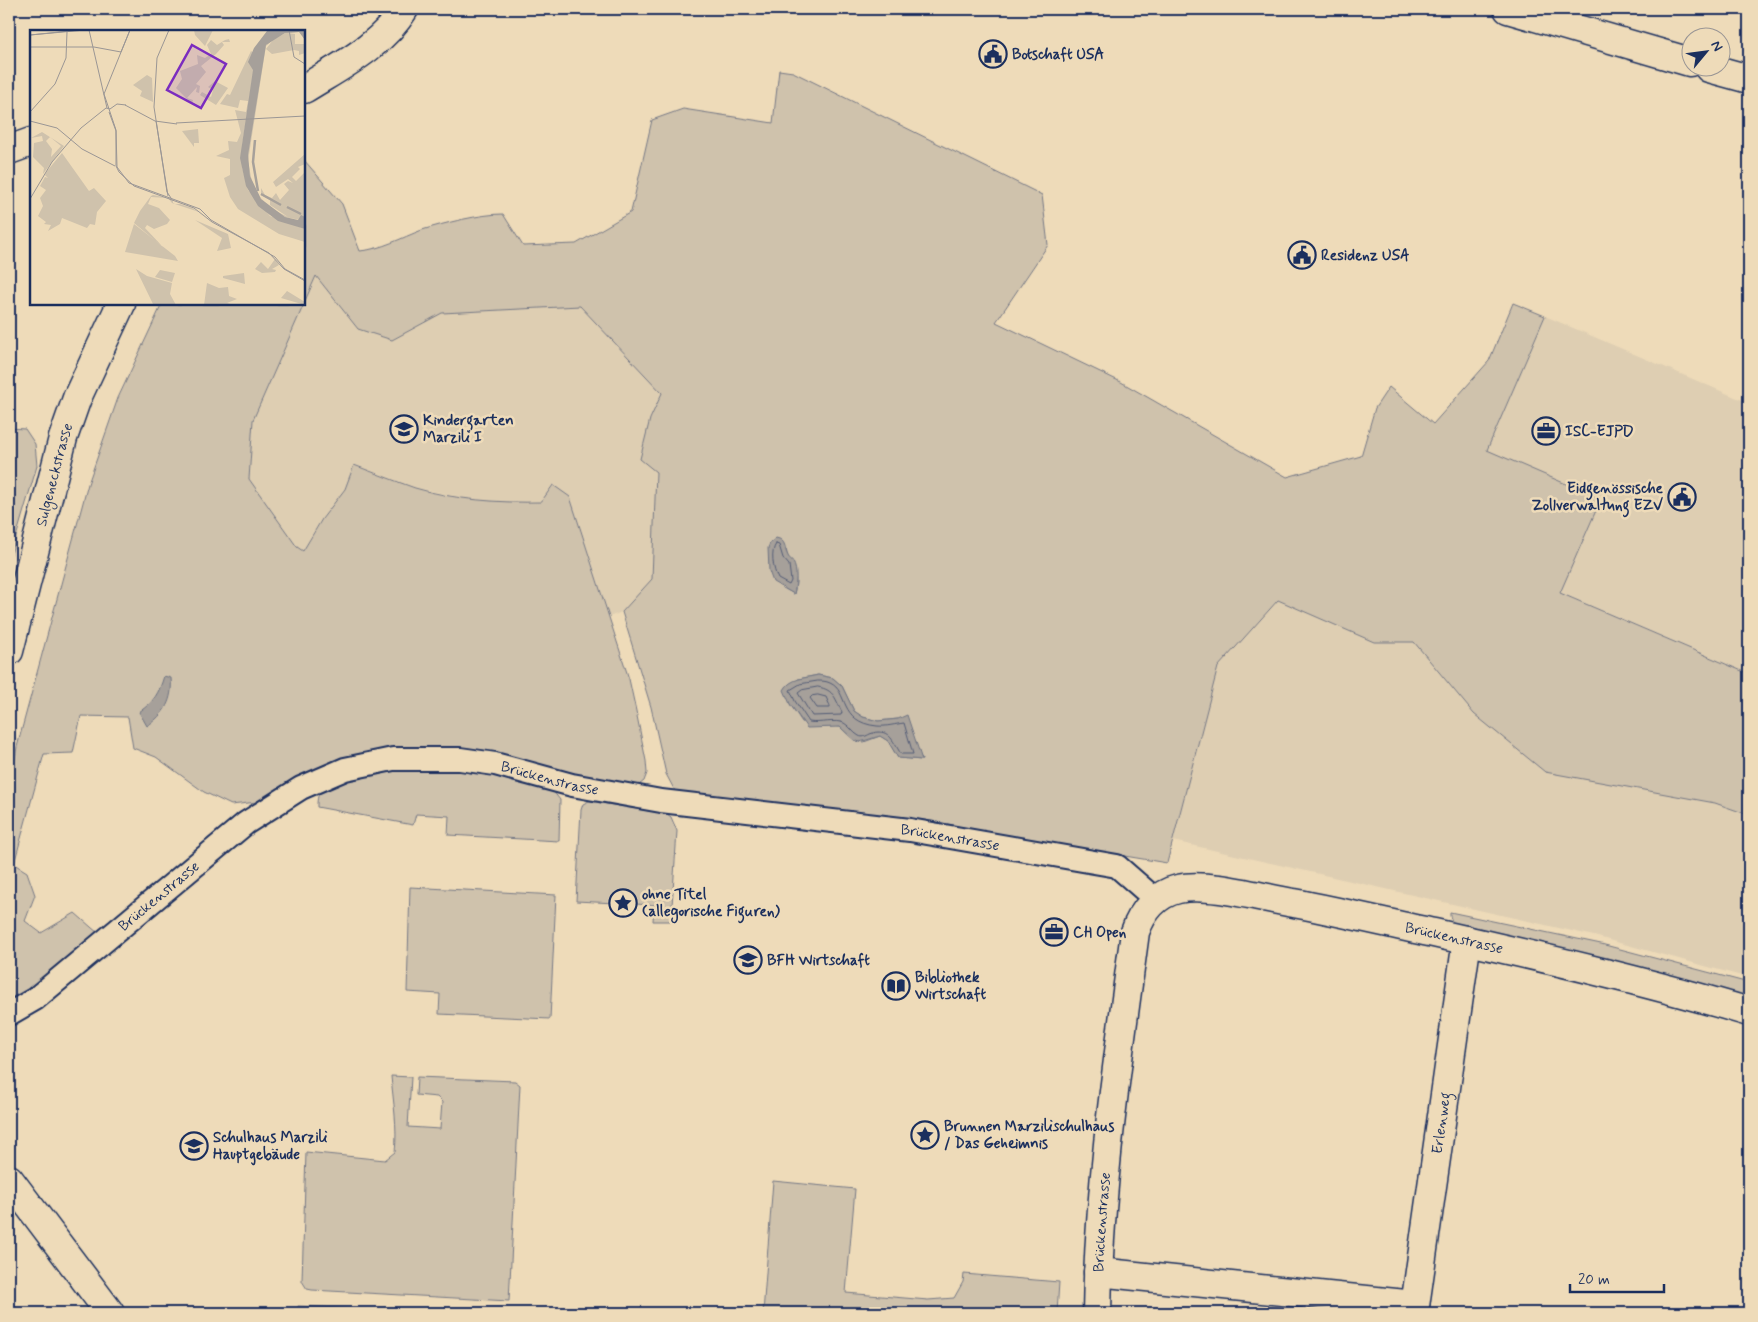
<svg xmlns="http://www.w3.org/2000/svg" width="1758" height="1322" font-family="Mynerve,sans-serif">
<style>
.built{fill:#deceb2}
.green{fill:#cfc2ac;stroke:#757885;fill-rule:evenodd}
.water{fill:#a6a09a;stroke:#6e7382}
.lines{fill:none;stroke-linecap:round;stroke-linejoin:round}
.shore{stroke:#535c76;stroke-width:1}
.pedestrian-casing{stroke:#1b2f5e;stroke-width:26}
.minor-casing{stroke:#1b2f5e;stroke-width:31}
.pedestrian{stroke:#eedbb9;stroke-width:22}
.minor{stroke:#eedbb9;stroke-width:28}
.labels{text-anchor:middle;stroke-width:5;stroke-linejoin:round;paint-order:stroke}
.poi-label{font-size:15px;font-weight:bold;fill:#1b2f5e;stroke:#eedbb9;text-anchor:start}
.street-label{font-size:15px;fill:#1b2f5e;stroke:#eedbb9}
.inset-river{fill:none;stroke:#a6a09a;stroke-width:2.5}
.inset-road{fill:none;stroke:#9a9695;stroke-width:1}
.view{fill:#7b2cbf;fill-opacity:0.15;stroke:#7b2cbf;stroke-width:2.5}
.inset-edge{fill:none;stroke:#1b2f5e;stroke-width:2.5}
</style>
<rect width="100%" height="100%" fill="#eedbb9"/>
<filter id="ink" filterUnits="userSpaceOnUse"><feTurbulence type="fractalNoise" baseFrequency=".02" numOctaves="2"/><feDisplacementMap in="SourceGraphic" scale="10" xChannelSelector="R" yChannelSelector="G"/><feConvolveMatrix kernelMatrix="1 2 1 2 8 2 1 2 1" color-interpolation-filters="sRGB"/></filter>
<g filter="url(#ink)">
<!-- built -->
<path class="built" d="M316,276L358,329L392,340L442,313L580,306L662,393L650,419L656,472L652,579L622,612L609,617L570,497L552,485L541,502L505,503L474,500L416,488L355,465L345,489L322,519L311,536L304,551L297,548L249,479L253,420Z
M1545,316L1749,403V674L1560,593L1487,450Z
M1278,600L1374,642H1414L1474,714L1749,815V978L1594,936L1173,841L1218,667Z"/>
<!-- green -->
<path class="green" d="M779,70L793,72L1042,195L1048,245L996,322L1121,382L1287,477L1361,456L1375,408L1389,387L1433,424L1489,361L1513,303L1545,316L1487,450L1601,499L1560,593L1749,674V815L1715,803L1545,772L1474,714L1414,642H1374L1278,600L1218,667L1167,863L1028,840L932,821L679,794L675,791L666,774L651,707L622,612L652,579L656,472L640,459L650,419L662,393L580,306L442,313L392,340L358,329L316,276L304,303V160L342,204L360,251C382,249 401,238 422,230C445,223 480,214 503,214L523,246L576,244L631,212L652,120L683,109L773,123ZM786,549C790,569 800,571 794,594L778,585ZM818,675L833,678L842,686L854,711L863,717L878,721L898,719L922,760L898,758L888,741L880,736L864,742L854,740L840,727L802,722L790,704L798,679Z
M162,304H304L253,420L249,479L297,547L303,551L322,519L345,489L354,465C375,473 395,481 415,488C456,500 498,503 541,502L553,485L570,497L629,679L636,711L646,761L647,773L644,781L635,788L469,751L282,787L257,802L231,805L204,792L156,757L133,748L128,717L81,716L73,753L44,754L14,864L27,872L35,895L25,921L41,933L75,913L99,934L40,983L9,1004V793L17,747L88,484L118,398Z
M9,428L25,429L35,444L37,466L9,561Z
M394,769H459L489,774L553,791L560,800L559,841L448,835L449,816L416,814L413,825L317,807C317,802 317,795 321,791C332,780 377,773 394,769Z
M589,801L667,814L671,817L677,831L671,921H653L654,905L576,901L581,810L583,804Z
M410,887L556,895L550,1019L439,1014L440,994L407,992Z
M1450,912L1601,944L1749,983V998L1453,924L1450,916Z
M391,1076L411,1077L408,1127L440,1129L442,1102L437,1097L416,1095L417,1077L515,1081L520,1085L509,1301L312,1290L307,1289L302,1281L306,1152L385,1160L395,1152C398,1127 393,1101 391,1076Z
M773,1181L855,1189L846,1293L928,1300L954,1298L963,1282L964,1274L1059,1282L1057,1313H763Z
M298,1306L439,1313H298Z"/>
<!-- water -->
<path class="water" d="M776,538C787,540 784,549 788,556C790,560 791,558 793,562C798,571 796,584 794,594L773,582L769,571L768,548L770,543Z
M818,675L833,678L842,686L854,711L863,717L878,721L898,719L907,715L922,760L898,758L888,741L880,736L860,742L854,740L840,727L807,728L790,704L784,690C790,678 806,678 818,675Z
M164,676L171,678C173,700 165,714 147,726L139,712C154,702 159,693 164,676Z"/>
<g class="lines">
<!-- shore -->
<path class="shore" d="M776,544L779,545L783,558L789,565L791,581L789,585L778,579C773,569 770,552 776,544Z
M818,681C822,681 826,681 830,683C849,691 838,722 877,726C886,727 896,724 904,723L913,754H901C892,740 889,727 870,734C866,736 863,738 859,736C853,733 850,726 844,723C835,719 820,724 809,722L795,701L790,690L800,684Z
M818,687C835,690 835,699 842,712L841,715L812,716L798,693L802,690Z
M818,695L826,697L830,706V708H817L810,698L812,696Z"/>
<!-- pedestrian casing -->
<g class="pedestrian-casing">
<g id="pedestrian">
<path id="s1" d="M9,1014L35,999L246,823L301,788L345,769L393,759H460L495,764L572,785L661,801L910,830L1117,866L1156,900"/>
</g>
</g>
<!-- minor casing -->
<g class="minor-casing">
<g id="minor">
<path d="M1508,9L1690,62"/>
<path d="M1709,68L1749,79"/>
<path d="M304,89C339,67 382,46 404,9"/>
<path d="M9,150L31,142"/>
<path id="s2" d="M9,651L63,438L77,398L121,304"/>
<path d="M9,1179L110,1313"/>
<path d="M1098,1272L1415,1305"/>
<path id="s3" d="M1097,1313C1099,1185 1118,1059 1135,932C1142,912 1156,894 1178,889C1208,882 1262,898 1294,903C1341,912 1387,923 1434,933C1540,957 1645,981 1749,1012"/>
<path id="s4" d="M1414,1313L1467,940"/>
</g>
</g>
<!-- pedestrian -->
<use href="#pedestrian" class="pedestrian"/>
<!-- minor -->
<use href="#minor" class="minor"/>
</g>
</g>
<!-- icons -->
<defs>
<g id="civic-ring" transform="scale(1.4375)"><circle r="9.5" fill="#eedbb9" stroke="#1b2f5e" stroke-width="1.5"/><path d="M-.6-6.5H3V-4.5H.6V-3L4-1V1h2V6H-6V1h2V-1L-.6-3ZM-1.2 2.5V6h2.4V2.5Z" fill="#1b2f5e"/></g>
<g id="school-ring" transform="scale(1.4375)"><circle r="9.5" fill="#eedbb9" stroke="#1b2f5e" stroke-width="1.5"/><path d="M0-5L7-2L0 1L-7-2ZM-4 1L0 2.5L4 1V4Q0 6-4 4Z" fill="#1b2f5e"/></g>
<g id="office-ring" transform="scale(1.4375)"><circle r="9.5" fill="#eedbb9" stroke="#1b2f5e" stroke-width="1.5"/><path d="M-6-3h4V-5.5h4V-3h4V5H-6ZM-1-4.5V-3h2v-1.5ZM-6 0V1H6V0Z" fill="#1b2f5e"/></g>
<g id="sight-ring" transform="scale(1.4375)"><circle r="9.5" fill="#eedbb9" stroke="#1b2f5e" stroke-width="1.5"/><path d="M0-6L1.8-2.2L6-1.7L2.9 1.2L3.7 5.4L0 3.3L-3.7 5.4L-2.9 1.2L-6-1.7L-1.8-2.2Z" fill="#1b2f5e"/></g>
<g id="university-ring" transform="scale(1.4375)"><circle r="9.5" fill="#eedbb9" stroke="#1b2f5e" stroke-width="1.5"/><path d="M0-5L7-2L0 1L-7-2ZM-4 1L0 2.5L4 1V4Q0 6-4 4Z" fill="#1b2f5e"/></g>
<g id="library-ring" transform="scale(1.4375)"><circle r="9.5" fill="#eedbb9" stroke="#1b2f5e" stroke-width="1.5"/><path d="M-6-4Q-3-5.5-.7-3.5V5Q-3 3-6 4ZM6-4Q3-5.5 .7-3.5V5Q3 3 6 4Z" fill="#1b2f5e"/></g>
</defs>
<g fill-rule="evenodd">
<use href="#civic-ring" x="993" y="54"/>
<use href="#civic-ring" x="1302" y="255"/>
<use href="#school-ring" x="404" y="429"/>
<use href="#office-ring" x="1546" y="431"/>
<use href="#civic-ring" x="1682" y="497"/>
<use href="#sight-ring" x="623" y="903"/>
<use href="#office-ring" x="1054" y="932"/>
<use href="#university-ring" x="748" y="960"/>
<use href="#library-ring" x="896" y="986"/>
<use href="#sight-ring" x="925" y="1135"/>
<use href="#school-ring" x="194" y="1146"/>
</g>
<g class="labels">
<!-- poi labels -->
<g class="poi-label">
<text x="1012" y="59">Botschaft USA</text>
<text x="1321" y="260">Residenz USA</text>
<text x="423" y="425">Kindergarten<tspan x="423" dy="17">Marzili I</tspan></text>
<text x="1565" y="436">ISC-EJPD</text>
<text x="1663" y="493" text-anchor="end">Eidgenössische<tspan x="1663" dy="17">Zollverwaltung EZV</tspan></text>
<text x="642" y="899">ohne Titel<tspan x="642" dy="17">(allegorische Figuren)</tspan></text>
<text x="1073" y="937">CH Open</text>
<text x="767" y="965">BFH Wirtschaft</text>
<text x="915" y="982">Bibliothek<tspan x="915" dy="17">Wirtschaft</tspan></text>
<text x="944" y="1131">Brunnen Marzilischulhaus<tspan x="944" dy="17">/ Das Geheimnis</tspan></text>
<text x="213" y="1142">Schulhaus Marzili<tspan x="213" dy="17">Hauptgebäude</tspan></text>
</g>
<!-- street labels -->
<g class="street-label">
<text dy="5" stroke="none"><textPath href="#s2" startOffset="182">Sulgeneckstrasse</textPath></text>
<text dy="5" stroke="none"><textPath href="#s1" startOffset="626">Brückenstrasse</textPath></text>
<text dy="5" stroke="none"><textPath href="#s1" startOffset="1031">Brückenstrasse</textPath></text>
<text dy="5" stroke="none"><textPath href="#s1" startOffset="191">Brückenstrasse</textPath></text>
<text dy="5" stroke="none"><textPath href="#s3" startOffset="728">Brückenstrasse</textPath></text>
<text dy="5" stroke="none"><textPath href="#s4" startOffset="192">Erlenweg</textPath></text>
<text dy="5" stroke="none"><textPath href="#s3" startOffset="91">Brückenstrasse</textPath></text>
</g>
</g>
<!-- overview -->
<g transform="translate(30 30)">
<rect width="275" height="275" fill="#eedbb9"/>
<path d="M164,0H183L175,16L165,5ZM257,2H270L258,3L265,4V14H275V23L269,25V21L264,20L242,24L236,19L243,10L236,16L218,131L222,152L230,167L240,178L258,187L240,175V170L231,165V158L235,165L242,168L246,163L250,170L259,160L254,154L258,151L263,153L258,149L246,157L243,152L275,124V134L268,137L270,139L262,147L266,151L275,142V191L255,187L245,182L236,175L228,165L224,156L220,146L218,134V117L233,22L236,15L239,12ZM199,9L200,12H192L194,15L186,24L171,36L176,42L166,54L170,56L169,63L166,62L167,57L157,68L163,70L162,74L146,58L152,49L150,41L168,34L167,25L175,28L181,24L177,15L181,10L187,15L195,10ZM221,21L226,25L212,116V137L218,160L240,186L275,199V212L249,204L208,179L200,167L194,148L200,145V129L186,126L199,120L198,111L207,112L211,103L205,80L216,82L218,71L210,70L208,78L190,74L197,64L200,65ZM117,45L122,48L123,72L110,66L112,61L103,55ZM185,51L198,58L186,75L170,65L172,62L181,67L183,60L178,57ZM168,99L169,113H164V117L152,101ZM12,102L34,116L13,144L14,138L3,127L4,113L13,111L12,106L1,108ZM20,107L31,116L21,127L22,119L16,111ZM32,123L59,161L64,158L76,171L67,182L65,195L60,194L57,198L32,188L30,194L18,201L21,195L14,194L16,192L8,186L13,176L10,168L16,160L10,156L15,147L18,148L15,145L17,141ZM123,165L143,169V174H150L162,178L169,182L142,173L138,168L121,167L118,174L129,178L140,190L137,194L124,199L117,195L115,198L133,217L104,193L110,181L121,166ZM165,190L198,204L201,218L187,221L192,208ZM104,194L145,226L148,231L95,222ZM245,229L249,235L242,239L246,240L245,242L232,243L225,239L231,232L238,239ZM106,239L117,246L142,253L140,264L146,275L123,274ZM130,240L145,243L142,252L125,247ZM214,243L215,254L193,248V246ZM177,253L189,258L198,257L199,266L207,269L197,273L204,275H174ZM257,261L275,272V275L251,268Z" fill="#cfc2ac" fill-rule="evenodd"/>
<path d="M275,0V10L269,2L255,3L236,15L218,125L220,146L231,169L255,187L268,190L271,185L275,187V199L248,191L228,176L216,156L210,128L223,40L218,32L224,18L237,1Z" fill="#a6a09a"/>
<path class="inset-river" d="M225,110L223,132L228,161M231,164L251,175M257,177L271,184"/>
<path class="inset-road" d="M59,0L77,78M100,0L74,64L86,100V136L89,142L104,156L164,178L182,192L239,223L254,239L275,251M139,0L127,28L124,77L137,162L141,168M259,0L264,27L275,34M0,5L49,0M0,5L55,0M0,17H64L91,22L100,0M95,75L125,91L147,94M80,79L87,74L96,75M0,82L25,54L36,28L37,2M79,82L86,101L87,137L99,153L170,179L181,190L245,227L255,239L275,250M0,91L27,98L52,119L85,136M126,91L138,166M146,93L275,86M0,169L22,132L51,98L76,78L80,79"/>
<path class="view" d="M162,15L196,34L171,78L137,60Z"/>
<rect width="275" height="275" class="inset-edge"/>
</g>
<!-- margin -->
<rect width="1758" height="1322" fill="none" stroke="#eedbb9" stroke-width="30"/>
<rect x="15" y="15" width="1728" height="1292" fill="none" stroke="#1b2f5e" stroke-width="2" filter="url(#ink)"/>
<!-- north arrow -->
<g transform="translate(1706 52) rotate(61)"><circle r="24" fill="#eedbb9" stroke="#9a9695"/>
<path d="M0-4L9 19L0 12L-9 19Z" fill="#1b2f5e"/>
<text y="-8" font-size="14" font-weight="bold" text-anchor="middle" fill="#1b2f5e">N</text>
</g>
<!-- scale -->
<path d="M1570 1284v8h94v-8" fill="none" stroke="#1b2f5e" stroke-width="2.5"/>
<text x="1578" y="1284" font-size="15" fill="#1b2f5e" stroke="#eedbb9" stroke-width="4" paint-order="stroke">20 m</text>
</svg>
